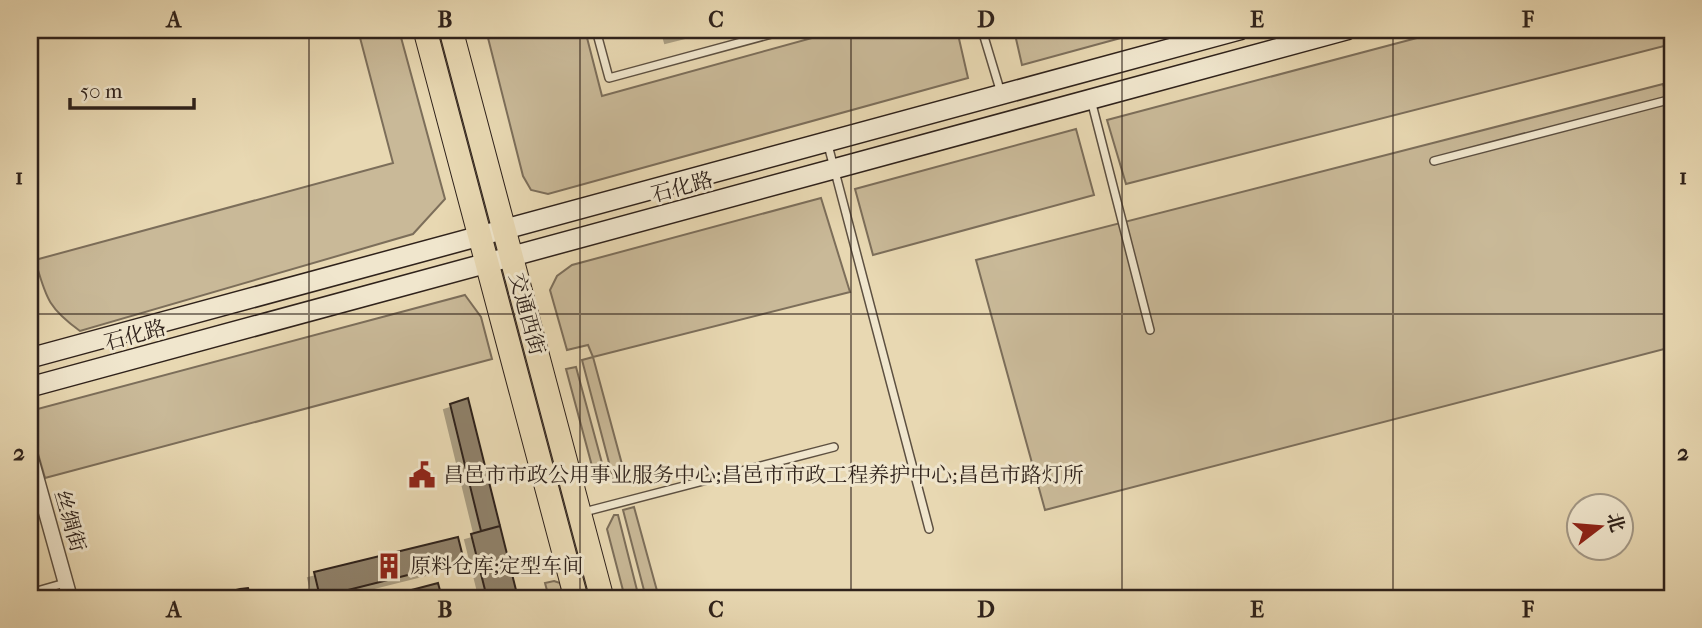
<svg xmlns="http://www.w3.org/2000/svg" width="1702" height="628" font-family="'IM FELL French Canon','Noto Serif SC',serif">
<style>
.green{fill:#c9b998;stroke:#7c6e5a;stroke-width:2}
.building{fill:#8f816a;stroke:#2f221b;stroke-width:2;filter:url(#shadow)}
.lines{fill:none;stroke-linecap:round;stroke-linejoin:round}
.service-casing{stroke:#5d5041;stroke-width:10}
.minor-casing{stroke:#5d5041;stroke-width:17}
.secondary-casing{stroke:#2f221b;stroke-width:22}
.primary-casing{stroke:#2f221b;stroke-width:25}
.service{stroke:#f0e6cd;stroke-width:7}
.minor{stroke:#f0e6cd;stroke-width:14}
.secondary{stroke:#f0e6cd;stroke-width:19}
.primary{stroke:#e8d8b2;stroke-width:23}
.grid{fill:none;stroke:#2f221b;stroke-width:2;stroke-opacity:0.55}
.labels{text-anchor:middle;stroke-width:6;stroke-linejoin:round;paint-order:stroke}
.street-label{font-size:21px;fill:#2f221b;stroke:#f0e6cd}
.poi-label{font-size:21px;fill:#2f221b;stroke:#f0e6cd;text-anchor:start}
.neatline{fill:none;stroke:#2f221b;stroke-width:2.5}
.grid-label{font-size:23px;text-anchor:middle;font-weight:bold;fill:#2f221b}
</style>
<defs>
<filter id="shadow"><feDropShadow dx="-6" dy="6" stdDeviation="0" flood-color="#0004"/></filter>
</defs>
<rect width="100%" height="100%" fill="#e8d8b2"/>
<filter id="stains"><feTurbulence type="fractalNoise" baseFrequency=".00286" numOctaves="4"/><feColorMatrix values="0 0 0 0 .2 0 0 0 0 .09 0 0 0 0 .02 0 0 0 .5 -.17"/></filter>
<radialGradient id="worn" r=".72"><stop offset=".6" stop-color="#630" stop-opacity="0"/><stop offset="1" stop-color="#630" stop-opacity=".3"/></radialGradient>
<!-- green -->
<path class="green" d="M358,30H399L445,199L413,234L80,331C47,307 46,297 35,260L393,163Z
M486,30H585L602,96L841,30H957L968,78L548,194L531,190L523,176Z
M1014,30H1150L1022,65Z
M1447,30H1672V44L1126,184L1107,120Z
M1663,84L1672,116V347L1045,510L976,260Z
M1076,129L1094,195L873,255L855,189Z
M821,198L850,292L593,357L626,479L613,478L582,360L593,357L588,345L567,350L550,290L557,276L572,265Z
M465,295L481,317L492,359L45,478L30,426V411Z
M576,367L605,474L592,466L566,369Z
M634,507L659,598H646L623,510Z
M614,515H618L639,598H625L607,529Z
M554,581L560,583L564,598H549L545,583Z"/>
<!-- building -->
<path class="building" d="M669,30H699L671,37Z
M468,398L500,526L481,531L450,404Z
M500,526L518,598H487L471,534Z
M458,537L464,561L320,597L314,572Z
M438,583L442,598H381Z
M248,588L251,598H204L240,589Z
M364,592L365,598H342Z"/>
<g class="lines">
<!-- service casing -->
<g class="service-casing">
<path id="service" d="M596,30L609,78L786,30
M982,30L1001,93
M1091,100L1150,330
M828,145L929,529
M1434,161L1672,99
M584,512L834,447
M30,593L65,583"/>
</g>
<!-- minor casing -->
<g class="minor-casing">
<path id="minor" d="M30,455L70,598"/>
</g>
<!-- secondary casing -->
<g class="secondary-casing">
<path id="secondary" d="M30,358L1239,30
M30,387L1346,30"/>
</g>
<!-- primary casing -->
<g class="primary-casing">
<path id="primary" d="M425,30L576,598
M451,30L602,598"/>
</g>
<!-- service -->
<use href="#service" class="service"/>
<!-- minor -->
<use href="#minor" class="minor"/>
<!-- secondary -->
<use href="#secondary" class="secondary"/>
<!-- primary -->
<use href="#primary" class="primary"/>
</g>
<!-- grid -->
<path class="grid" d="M309,30V598M580,30V598M851,30V598M1122,30V598M1393,30V598M30,314H1672"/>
<!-- icons -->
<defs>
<g id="civic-bare" transform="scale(2.1)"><path d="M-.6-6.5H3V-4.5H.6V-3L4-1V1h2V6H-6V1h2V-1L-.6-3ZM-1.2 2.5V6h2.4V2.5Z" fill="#8f2418" stroke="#f0e6cd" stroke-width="2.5" paint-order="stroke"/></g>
<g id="building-bare" transform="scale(2.1)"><path d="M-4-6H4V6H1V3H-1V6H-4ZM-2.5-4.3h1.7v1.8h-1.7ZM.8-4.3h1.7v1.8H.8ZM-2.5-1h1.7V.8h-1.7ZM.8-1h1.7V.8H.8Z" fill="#8f2418" stroke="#f0e6cd" stroke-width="2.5" paint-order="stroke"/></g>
</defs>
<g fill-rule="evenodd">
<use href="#civic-bare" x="422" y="475"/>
<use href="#building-bare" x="389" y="566"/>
</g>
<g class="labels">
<!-- street labels -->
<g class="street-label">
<text transform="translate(682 187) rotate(-15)" y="7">石化路</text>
<text transform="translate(527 314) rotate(75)" y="7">交通西街</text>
<text transform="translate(135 335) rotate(-15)" y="7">石化路</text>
<text transform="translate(70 521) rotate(74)" y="7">丝绸街</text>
</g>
<!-- poi labels -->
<g class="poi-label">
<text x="443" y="482">昌邑市市政公用事业服务中心;昌邑市市政工程养护中心;昌邑市路灯所</text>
<text x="410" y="573">原料仓库;定型车间</text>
</g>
</g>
<!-- margin -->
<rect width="1702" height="628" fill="none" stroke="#e8d8b2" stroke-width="77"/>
<!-- north arrow -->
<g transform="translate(1600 527) rotate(74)"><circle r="33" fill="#f0e6cd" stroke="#a39886" stroke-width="2"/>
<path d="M0-5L12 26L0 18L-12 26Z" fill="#8f2418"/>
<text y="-10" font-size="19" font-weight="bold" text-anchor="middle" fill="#2f221b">北</text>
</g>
<!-- scale -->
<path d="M70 98v10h124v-10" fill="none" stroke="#2f221b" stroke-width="3.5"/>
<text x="80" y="98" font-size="21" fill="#2f221b" stroke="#f0e6cd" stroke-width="5" paint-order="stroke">50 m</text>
<rect x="38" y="38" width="1626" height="552" class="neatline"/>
<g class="grid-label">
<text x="174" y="27">A</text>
<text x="445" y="27">B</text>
<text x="716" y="27">C</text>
<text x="986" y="27">D</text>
<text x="1257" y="27">E</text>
<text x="1528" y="27">F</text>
<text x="19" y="184">1</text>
<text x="1683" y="184">1</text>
<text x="19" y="460">2</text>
<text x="1683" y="460">2</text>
<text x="174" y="617">A</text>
<text x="445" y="617">B</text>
<text x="716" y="617">C</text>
<text x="986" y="617">D</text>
<text x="1257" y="617">E</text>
<text x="1528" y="617">F</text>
</g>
<rect width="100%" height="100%" filter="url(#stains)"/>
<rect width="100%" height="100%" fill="url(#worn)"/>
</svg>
